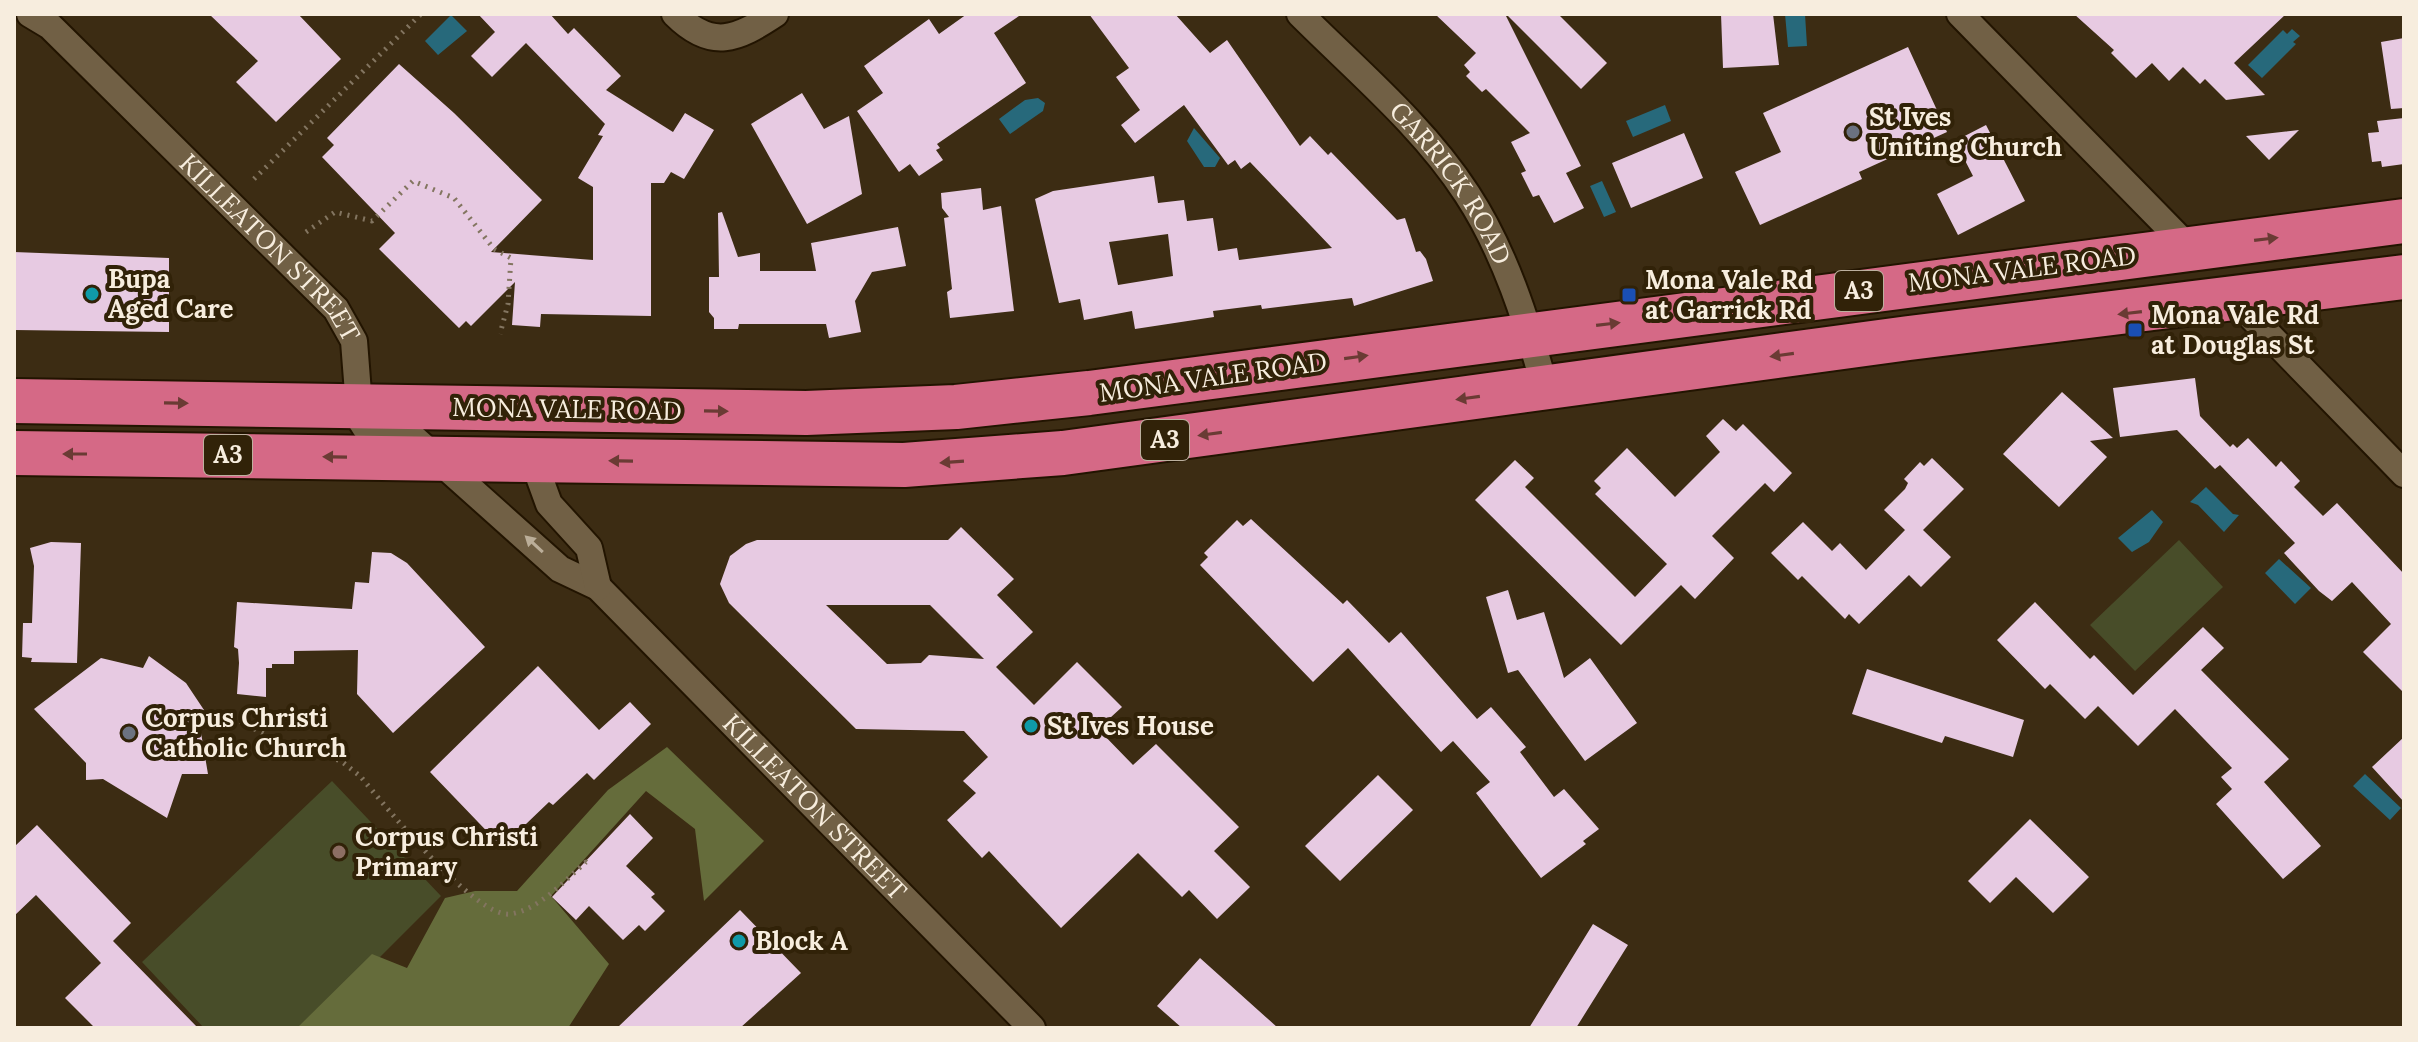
<svg xmlns="http://www.w3.org/2000/svg" width="2418" height="1042" font-family="Lora,serif">
<style>
.green{fill:#484d29}
.forest{fill:#656c3b}
.water{fill:#27697b}
.building{fill:#e7cae2;fill-rule:evenodd}
.lines{fill:none;stroke-linecap:round;stroke-linejoin:round}
.minor-casing{stroke:#221400;stroke-width:30}
.trunk-casing{stroke:#221400;stroke-width:48}
.path{stroke:#837560;stroke-width:5;stroke-dasharray:2 6;stroke-linecap:butt}
.minor{stroke:#716045;stroke-width:26}
.trunk{stroke:#d56986;stroke-width:44}
.oneway{fill:#6a3b34}
.oneway2{fill:#bbae99}
.worship-dot{fill:#6b7280;stroke:#312208;stroke-width:3}
.culture-dot{fill:#0f9aa8;stroke:#312208;stroke-width:3}
.transit-dot{fill:#1a4fb4;stroke:#312208;stroke-width:3}
.education-dot{fill:#8d6e63;stroke:#312208;stroke-width:3}
.labels{text-anchor:middle;stroke-width:8;stroke-linejoin:round;paint-order:stroke}
.shield{fill:#312208;stroke:#bcb09e;stroke-width:2}
.shield-label{font-size:24px;font-weight:bold;fill:#f7edde}
.poi-label{font-size:26px;font-weight:bold;fill:#f7edde;stroke:#312208;text-anchor:start}
.street-label{font-size:26px;fill:#f7edde;stroke:#312208}
</style>
<rect width="100%" height="100%" fill="#3c2c13"/>
<!-- green -->
<path class="green" d="M2179,540L2223,587L2135,671L2090,625Z
M332,781L441,896L309,1028H204L142,962Z"/>
<!-- forest -->
<path class="forest" d="M667,747L764,841L704,901L695,829L646,791L551,896L609,964L568,1028H297L372,954L407,968L445,898L475,891H517L608,790Z"/>
<!-- water -->
<path class="water" d="M1785,14H1805L1807,46L1788,47Z
M451,15L467,31L438,55L425,41Z
M2292,29L2300,36L2293,42L2296,44L2262,78L2248,65L2283,30L2287,34Z
M1038,98L1045,103L1043,111L1010,134L999,119L1025,100Z
M1665,105L1671,121L1633,137L1626,121Z
M1194,128L1220,158L1215,167H1204L1187,141Z
M1602,181L1616,212L1604,217L1590,186Z
M2206,487L2233,514L2239,515L2224,532L2198,505L2190,502Z
M2152,510L2163,522L2149,542L2132,552L2118,538Z
M2279,559L2311,588L2295,604L2265,573Z
M2365,774L2401,808L2390,820L2353,786Z"/>
<!-- building -->
<path class="building" d="M209,14H298L341,59L276,122L236,82L258,61Z
M478,14H550L568,34L574,28L621,76L606,90L673,132L685,113L714,130L684,179L671,172L664,183H651V316L541,314L540,327L512,325L515,282L471,326L466,321L459,328L379,249L395,233L322,157L334,145L327,138L399,64L454,113L542,200L491,252L593,260V187L578,178L603,136L598,135L605,124L526,43L492,77L471,56L495,32Z
M967,14H1022L994,33L1026,83L937,144L940,148L936,150L943,160L919,176L910,164L899,172L857,111L883,93L864,66L929,19L939,34Z
M1089,14H1175L1210,53L1227,40L1300,146L1310,136L1328,155L1331,152L1397,220L1405,218L1416,252L1420,251L1426,259L1433,281L1354,306L1352,298L1262,309L1261,305L1213,311L1214,317L1135,329L1132,311L1084,320L1080,299L1059,303L1035,199L1053,191L1154,176L1158,203L1184,200L1187,221L1213,218L1218,251L1237,248L1239,260L1332,248L1250,162L1241,169L1235,160L1228,165L1184,105L1135,143L1121,125L1140,110L1116,77L1129,68ZM1168,234L1173,276L1118,285L1109,242Z
M1435,14H1505L1581,166L1566,173L1584,208L1554,223L1539,195L1533,197L1521,173L1526,171L1511,142L1530,133L1486,89L1482,92L1466,76L1470,72L1464,65L1476,53Z
M1506,14H1558L1607,63L1581,89Z
M1721,14H1773L1779,65L1723,68Z
M2074,14H2286L2234,63L2265,95L2226,100L2205,79L2200,84L2183,67L2169,81L2152,63L2136,78L2111,53L2114,50Z
M2404,38V108L2391,109L2381,42Z
M1908,47L1947,132L1859,172L1862,179L1760,225L1735,172L1781,152L1763,113Z
M802,93L824,129L849,116L862,194L807,224L751,124Z
M2404,118V164L2382,167L2381,161L2372,162L2368,133L2379,132L2377,121Z
M1986,125L2025,201L1958,235L1937,194L1973,176L1955,141Z
M2299,130L2269,160L2246,136Z
M1684,133L1703,178L1631,208L1612,163Z
M981,188L983,210L1001,206L1014,311L950,318L947,292L952,289L944,218L949,217L942,208L941,193Z
M722,212L738,257L760,253V271H816L811,243L898,227L906,266L872,272L855,301L861,332L829,338L826,324H739L738,329H714V318L709,312V277H719L718,213Z
M14,252L169,258V332L14,330Z
M2195,378L2200,416L2230,447L2233,444L2237,448L2248,438L2276,467L2281,461L2300,481L2294,487L2323,516L2337,503L2404,574V693L2363,652L2391,624L2352,582L2332,601L2319,591L2284,553L2295,543L2220,465L2215,469L2177,430L2120,437L2113,388Z
M2062,392L2113,438L2090,441L2107,457L2059,507L2003,454Z
M1723,419L1736,431L1743,424L1792,473L1774,492L1765,483L1712,536L1734,558L1695,599L1681,585L1621,645L1475,500L1515,460L1534,478L1525,487L1635,597L1667,564L1595,494L1601,488L1594,481L1627,448L1675,497L1720,452L1706,436Z
M1932,458L1964,489L1923,530L1951,557L1921,587L1909,575L1859,624L1849,614L1845,619L1802,576L1798,580L1771,553L1803,522L1832,551L1840,543L1866,570L1905,530L1884,510L1905,489L1908,483L1904,479L1920,462L1924,466Z
M1251,519L1343,604L1347,600L1389,643L1401,632L1477,719L1491,707L1526,747L1520,752L1554,797L1564,789L1599,829L1583,841L1586,844L1541,878L1476,793L1490,782L1453,741L1441,752L1348,648L1313,682L1200,565L1208,557L1204,553L1237,520L1243,526Z
M961,527L1014,579L997,595L1033,632L996,667L1034,705L1077,662L1122,707L1098,729L1133,765L1156,744L1239,827L1214,851L1250,887L1217,919L1189,890L1182,897L1138,853L1061,928L989,851L982,858L947,820L976,793L963,781L988,757L964,731L856,729L729,603L720,584L730,556L746,544L757,540H948ZM826,605H930L984,659L929,655L921,663L887,664Z
M51,542L81,543L77,663L31,662L32,658L22,657L23,623H32L34,566L30,548Z
M372,552L391,553L407,563L485,647L393,733L357,694L358,650L294,651V664H272V668H266V697L237,694L239,663L238,649L234,647L237,602L352,609L355,582L369,583Z
M1508,590L1517,620L1544,612L1564,678L1590,658L1637,723L1585,761L1518,670L1508,673L1486,597Z
M2035,602L2090,659L2094,655L2133,695L2203,627L2224,648L2201,670L2289,759L2264,782L2321,846L2283,879L2216,804L2232,789L2221,777L2232,768L2175,709L2138,746L2098,706L2085,719L2050,684L2045,689L1997,640Z
M149,656L186,683L212,722L200,727L208,774H182L167,818L103,779L86,780V763L34,709L101,658L143,668Z
M538,666L599,730L630,702L651,724L594,780L587,773L553,805L549,802L502,847L430,772Z
M1867,669L2024,720L2013,757L1945,736L1942,743L1852,714Z
M2404,737V802L2372,767Z
M1378,775L1413,810L1340,881L1305,846Z
M630,814L653,838L626,866L655,894L651,897L665,911L645,931L639,925L623,940L589,906L576,920L552,897Z
M2030,819L2089,877L2053,913L2016,877L1990,903L1968,881Z
M37,825L131,923L113,941L198,1028H95L65,998L101,963L36,895L14,916V847Z
M740,910L801,973L740,1028H617Z
M1593,924L1628,945L1576,1028H1529Z
M1200,958L1278,1028H1182L1157,1006Z"/>
<g class="lines">
<!-- minor casing -->
<g class="minor-casing">
<g id="minor">
<path id="s1" d="M30,14L50,26L336,309L354,341L360,419L365,427L409,434L560,569L598,587L1032,1028"/>
<path d="M675,14C712,51 737,39 775,14"/>
<path id="s2" d="M1300,14C1357,71 1423,126 1467,194C1505,252 1527,322 1545,388"/>
<path d="M1960,14L2189,248"/>
<path d="M2235,300L2404,474"/>
<path d="M533,460L549,504L589,548L598,587"/>
</g>
</g>
<!-- trunk casing -->
<g class="trunk-casing">
<path id="trunk" d="M14,401L806,413L956,407L1089,393L2404,221
M14,453L904,465L1063,453L1909,338L2404,277"/>
</g>
<!-- path -->
<path class="path" d="M254,179L421,14
M306,232L335,212L372,221L413,181L454,198L494,249L511,258L508,304L500,334
M233,718L278,741L341,761L360,776C384,804 476,920 511,914C540,909 565,880 586,862L590,866"/>
<!-- minor -->
<use href="#minor" class="minor"/>
<!-- trunk -->
<use href="#trunk" class="trunk"/>
</g>
<!-- one-way arrows -->
<defs><path id="oneway-solid" d="M-6-.8H1V-3.2L6.5 0L1 3.2V.8H-6Z" transform="scale(2)"/></defs>
<g class="oneway">
<use href="#oneway-solid" transform="translate(2266 239) rotate(-7)"/>
<use href="#oneway-solid" transform="translate(2130 313) rotate(173)"/>
<use href="#oneway-solid" transform="translate(1608 324) rotate(-7)"/>
<use href="#oneway-solid" transform="translate(1782 355) rotate(172)"/>
<use href="#oneway-solid" transform="translate(1356 357) rotate(-8)"/>
<use href="#oneway-solid" transform="translate(1468 398) rotate(172)"/>
<use href="#oneway-solid" transform="translate(176 403) rotate(1)"/>
<use href="#oneway-solid" transform="translate(716 411) rotate(1)"/>
<use href="#oneway-solid" transform="translate(1210 434) rotate(172)"/>
<use href="#oneway-solid" transform="translate(75 454) rotate(-180)"/>
<use href="#oneway-solid" transform="translate(335 457) rotate(-179)"/>
<use href="#oneway-solid" transform="translate(621 461) rotate(-179)"/>
<use href="#oneway-solid" transform="translate(952 462) rotate(176)"/>
</g>
<use class="oneway2" href="#oneway-solid" transform="translate(534 544) rotate(-137)"/>
<!-- markers -->
<g class="worship-dot">
<circle cx="1853" cy="132" r="8"/>
<circle cx="129" cy="733" r="8"/>
</g>
<g class="culture-dot">
<circle cx="92" cy="294" r="8"/>
<circle cx="1031" cy="726" r="8"/>
<circle cx="739" cy="941" r="8"/>
</g>
<g class="transit-dot">
<rect x="1621" y="287" width="16" height="16" rx="4"/>
<rect x="2127" y="322" width="16" height="16" rx="4"/>
</g>
<circle class="education-dot" cx="339" cy="852" r="8"/>
<g class="labels">
<!-- shield labels -->
<g class="shield">
<rect x="1835" y="271" width="48" height="40" rx="6"/>
<rect x="1141" y="420" width="48" height="40" rx="6"/>
<rect x="204" y="435" width="48" height="40" rx="6"/>
</g>
<g class="shield-label">
<text x="1859" y="299">A3</text>
<text x="1165" y="448">A3</text>
<text x="228" y="463">A3</text>
</g>
<!-- poi labels -->
<g class="poi-label">
<text x="1869" y="126">St Ives<tspan x="1869" dy="30">Uniting Church</tspan></text>
<text x="108" y="288">Bupa<tspan x="108" dy="30">Aged Care</tspan></text>
<text x="1645" y="289">Mona Vale Rd<tspan x="1645" dy="30">at Garrick Rd</tspan></text>
<text x="2151" y="324">Mona Vale Rd<tspan x="2151" dy="30">at Douglas St</tspan></text>
<text x="145" y="727">Corpus Christi<tspan x="145" dy="30">Catholic Church</tspan></text>
<text x="1047" y="735">St Ives House</text>
<text x="355" y="846">Corpus Christi<tspan x="355" dy="30">Primary</tspan></text>
<text x="755" y="950">Block A</text>
</g>
<!-- street labels -->
<g class="street-label">
<text dy="9" stroke="none"><textPath href="#s2" startOffset="228">GARRICK ROAD</textPath></text>
<text dy="9" stroke="none"><textPath href="#s1" startOffset="336">KILLEATON STREET</textPath></text>
<text transform="translate(2022 269) rotate(-7)" y="9">MONA VALE ROAD</text>
<text transform="translate(1213 377) rotate(-8)" y="9">MONA VALE ROAD</text>
<text transform="translate(567 409) rotate(1)" y="9">MONA VALE ROAD</text>
<text dy="9" stroke="none"><textPath href="#s1" startOffset="1148">KILLEATON STREET</textPath></text>
</g>
</g>
<!-- border -->
<rect width="2418" height="1042" fill="none" stroke="#f7edde" stroke-width="32"/>
</svg>
